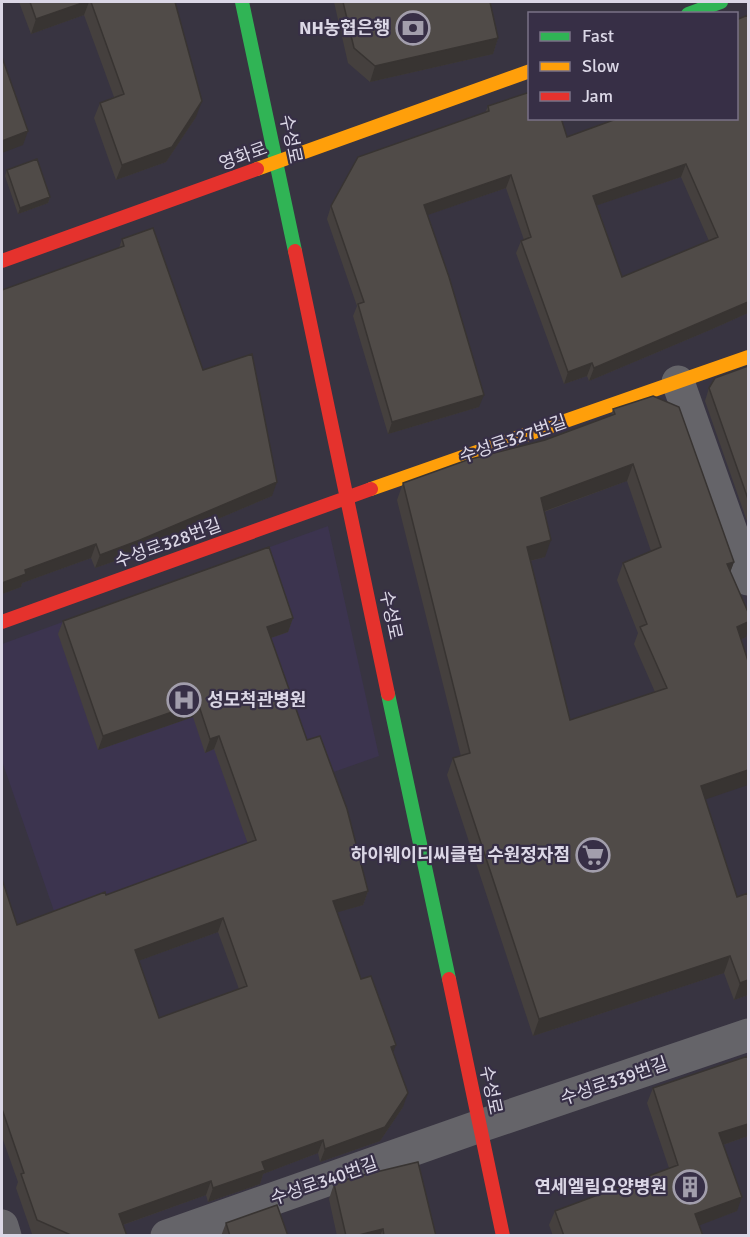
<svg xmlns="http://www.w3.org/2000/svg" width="750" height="1237" font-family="Signika,'Noto Sans KR',sans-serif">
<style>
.built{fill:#3c344f}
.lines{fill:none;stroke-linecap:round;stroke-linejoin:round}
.street{stroke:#656469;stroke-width:33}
.fast{stroke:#30b455;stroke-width:14}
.slow{stroke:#ff9f0a;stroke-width:14}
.jam{stroke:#e5322d;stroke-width:14}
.wall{fill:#45403e;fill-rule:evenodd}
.shaded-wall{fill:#383432}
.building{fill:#504b48;stroke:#383432;stroke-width:1.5;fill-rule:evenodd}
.labels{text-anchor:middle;stroke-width:4.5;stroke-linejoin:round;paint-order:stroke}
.poi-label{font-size:18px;font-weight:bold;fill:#dbd7e6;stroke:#372f46;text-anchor:end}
.street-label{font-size:18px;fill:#dbd7e6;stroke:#372f46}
</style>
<rect width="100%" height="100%" fill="#383441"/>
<!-- built -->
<path class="built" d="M328,526L379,756L251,801L272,864L63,937L2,761V644Z"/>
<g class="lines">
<!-- street -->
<path class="street" d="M678,382L748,579
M2,1226L5,1236
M167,1236L480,1126L748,1035"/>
<!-- fast -->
<path class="fast" d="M242,2L295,251
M688,14L721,2
M388,694L449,979"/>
<!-- slow -->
<path class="slow" d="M257,169L530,71
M371,489L748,357"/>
<!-- jam -->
<path class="jam" d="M295,251L388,694
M2,261L257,169
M2,622L371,489
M449,979L503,1236"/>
</g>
<!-- wall -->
<path class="wall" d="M19,2H175L196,117L166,162L116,180L94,118L100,103L114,97L84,15L31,34Z
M334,2H490L498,38L493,54L370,82L348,63Z
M748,15V313L710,330L589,381L587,376L564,384L516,253L521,241L524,240L506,188L427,215L479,407L388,434L353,316L357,306L327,219L331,206L485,113L488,106L567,137L736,118ZM681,177L709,241L622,277L597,205Z
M7,170L50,197L48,203L18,214L5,176Z
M122,239L203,370L272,496L135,554L95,568L91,558L22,583L21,587L2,594V290L119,248Z
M748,366V524L705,401L709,388Z
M613,409L734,562L730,572L746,637L741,639L705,799L748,995L734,1000L724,973L533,1036L447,775L453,758L461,756L397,500L403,483L545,440L611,416ZM627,481L651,551L623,563L617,580L638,633L634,644L655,692L570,720L530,561L545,557L544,512Z
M293,618L288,632L271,638L307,740L368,891L363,905L337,912L361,979L393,1053L403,1107L380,1141L320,1162L318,1153L263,1174L260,1184L208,1202L206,1195L123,1225L127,1236H36L32,1234L16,1188L18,1182L2,1137V879L17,925L106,895L248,844L214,749L205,753L193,717L98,750L58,634L63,621ZM218,932L239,989L159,1018L138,961Z
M748,1054V1136L723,1145L737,1211L699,1225L703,1236H553L549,1225L555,1211L669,1168L647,1103L653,1088L748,1056Z
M334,1184L436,1236H337L329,1199Z
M226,1223L288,1236H221Z"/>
<!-- shaded-wall -->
<path class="shaded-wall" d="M85,2H89L84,15L31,34L36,19Z
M498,38L493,54L370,82L375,66Z
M202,101L196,117L166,162L116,180L122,165Z
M28,131L23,145L2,153V141Z
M686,164L681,177L589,208L593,196Z
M511,175L506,188L419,218L424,205Z
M50,197L48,203L18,214L20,208Z
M748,302V313L710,330L589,381L594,368Z
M592,363L587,376L564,384L568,372Z
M484,395L479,407L388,434L392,422Z
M633,464L627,481L534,515L541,498Z
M277,482L272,496L135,554L95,568L100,555Z
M551,540L545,557L521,563L527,547Z
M96,544L91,558L22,583L21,587L2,594V583L25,570Z
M734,562L728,578L727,564Z
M293,618L288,632L262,641L267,627Z
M748,622V630L746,637L731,644L737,627Z
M198,703L193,717L98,750L103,736Z
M219,736L214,749L205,753L210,739Z
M748,770V785L695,803L701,786Z
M368,891L363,905L328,915L333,901Z
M223,918L218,932L130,964L135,950Z
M730,956L724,973L533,1036L539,1019Z
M748,980V995L734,1000L740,983Z
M396,1045L391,1059V1047Z
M408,1093L403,1107L380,1141L320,1162L325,1149Z
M748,1124V1136L714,1148L719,1133Z
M323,1140L318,1153L263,1174L260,1184L208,1202L213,1188L262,1162Z
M211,1181L206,1195L114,1228L119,1214Z
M742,1197L737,1211L690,1229L695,1214Z
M383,1229L380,1236H355Z"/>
<!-- building -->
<path class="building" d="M30,2H85L36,19Z
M91,2H175L202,101L172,147L122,165L100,103L124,94Z
M343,2H490L498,38L375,66L354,48Z
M748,15V302L594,368L592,363L568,372L521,241L531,237L511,175L424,205L449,277L484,395L392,422L358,304L364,302L331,206L358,157L489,111L488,106L530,92V118H561L567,137L619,118H736V20ZM686,164L718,237L622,277L593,196Z
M2,57L28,131L2,141Z
M37,159L50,197L20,208L7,170Z
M153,228L203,370L252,354L277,482L140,540L100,555L96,544L25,570L26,574L2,583V290L124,246L122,239Z
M748,366V499L709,388L715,378Z
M653,396L679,407L734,562L727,564L748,612V622L737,627L748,661V770L701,786L737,897L748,893V980L740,983L730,956L539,1019L453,758L470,753L403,483L467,460L545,440L615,414L613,409ZM633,464L661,547L623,563L647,624L640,627L667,688L570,720L527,547L551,540L541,498Z
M269,547L293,618L267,627L307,740L320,736L347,809L368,891L333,901L361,979L371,976L396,1045L391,1047L408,1093L385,1127L325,1149L323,1140L262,1162L265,1170L213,1188L211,1181L119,1214L127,1236H73L37,1220L21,1174L24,1173L2,1109V879L17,925L105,892L106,895L256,840L219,736L210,739L198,703L103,736L63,621ZM223,918L247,986L159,1018L135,950Z
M748,1056V1124L719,1133L742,1197L695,1214L703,1236H564L555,1211L678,1165L653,1088Z
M418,1162L436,1236H384L383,1229L355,1236H346L334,1184L351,1178Z
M277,1205L288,1236H230L226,1223Z"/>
<!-- icons -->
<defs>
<g id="bank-ring" transform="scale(1.725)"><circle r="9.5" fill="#372f46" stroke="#a29eac" stroke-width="1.5"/><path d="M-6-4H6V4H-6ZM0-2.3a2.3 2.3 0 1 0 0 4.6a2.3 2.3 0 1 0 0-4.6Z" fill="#a29eac"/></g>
<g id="hospital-ring" transform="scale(1.725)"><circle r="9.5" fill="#372f46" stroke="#a29eac" stroke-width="1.5"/><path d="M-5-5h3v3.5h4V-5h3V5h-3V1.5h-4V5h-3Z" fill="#a29eac"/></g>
<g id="supermarket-ring" transform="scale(1.725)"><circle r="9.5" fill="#372f46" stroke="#a29eac" stroke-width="1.5"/><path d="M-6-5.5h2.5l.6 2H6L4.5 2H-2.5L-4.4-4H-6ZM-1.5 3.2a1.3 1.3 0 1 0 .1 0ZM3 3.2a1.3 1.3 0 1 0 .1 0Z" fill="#a29eac"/></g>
<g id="building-ring" transform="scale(1.725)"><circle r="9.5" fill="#372f46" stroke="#a29eac" stroke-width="1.5"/><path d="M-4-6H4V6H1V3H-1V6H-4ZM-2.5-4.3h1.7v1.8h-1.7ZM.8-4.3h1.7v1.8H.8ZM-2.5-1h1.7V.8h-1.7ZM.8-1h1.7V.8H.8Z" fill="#a29eac"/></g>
</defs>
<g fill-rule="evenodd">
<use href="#bank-ring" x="413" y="28"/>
<use href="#hospital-ring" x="184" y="700"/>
<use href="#supermarket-ring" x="593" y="855"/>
<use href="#building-ring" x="690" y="1187"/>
</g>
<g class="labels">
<!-- poi labels -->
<g class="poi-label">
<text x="390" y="34">NH농협은행</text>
<text x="207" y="706" text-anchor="start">성모척관병원</text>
<text x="570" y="861">하이웨이디씨클럽 수원정자점</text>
<text x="667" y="1193">연세엘림요양병원</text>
</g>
<!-- street labels -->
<g class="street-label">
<text transform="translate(291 139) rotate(78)" y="6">수성로</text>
<text transform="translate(243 156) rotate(-20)" y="6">영화로</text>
<text transform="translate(513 439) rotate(-19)" y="6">수성로327번길</text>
<text transform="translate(168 543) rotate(-20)" y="6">수성로328번길</text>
<text transform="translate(391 615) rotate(78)" y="6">수성로</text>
<text transform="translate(614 1081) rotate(-19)" y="6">수성로339번길</text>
<text transform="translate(491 1090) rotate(78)" y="6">수성로</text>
<text transform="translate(324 1181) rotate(-19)" y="6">수성로340번길</text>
</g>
</g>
<!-- border -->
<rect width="750" height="1237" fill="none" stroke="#dbd7e6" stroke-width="6"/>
<!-- legend -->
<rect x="528" y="12" width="210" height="108" fill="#372f46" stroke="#797286" stroke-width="1.5"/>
<rect x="540" y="32" width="30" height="9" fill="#30b455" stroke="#797286" stroke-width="1.5"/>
<text x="582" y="42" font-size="18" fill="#dbd7e6">Fast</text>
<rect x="540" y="62" width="30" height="9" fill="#ff9f0a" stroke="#797286" stroke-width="1.5"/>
<text x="582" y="72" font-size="18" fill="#dbd7e6">Slow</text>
<rect x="540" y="92" width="30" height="9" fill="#e5322d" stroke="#797286" stroke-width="1.5"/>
<text x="582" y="102" font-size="18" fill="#dbd7e6">Jam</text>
</svg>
